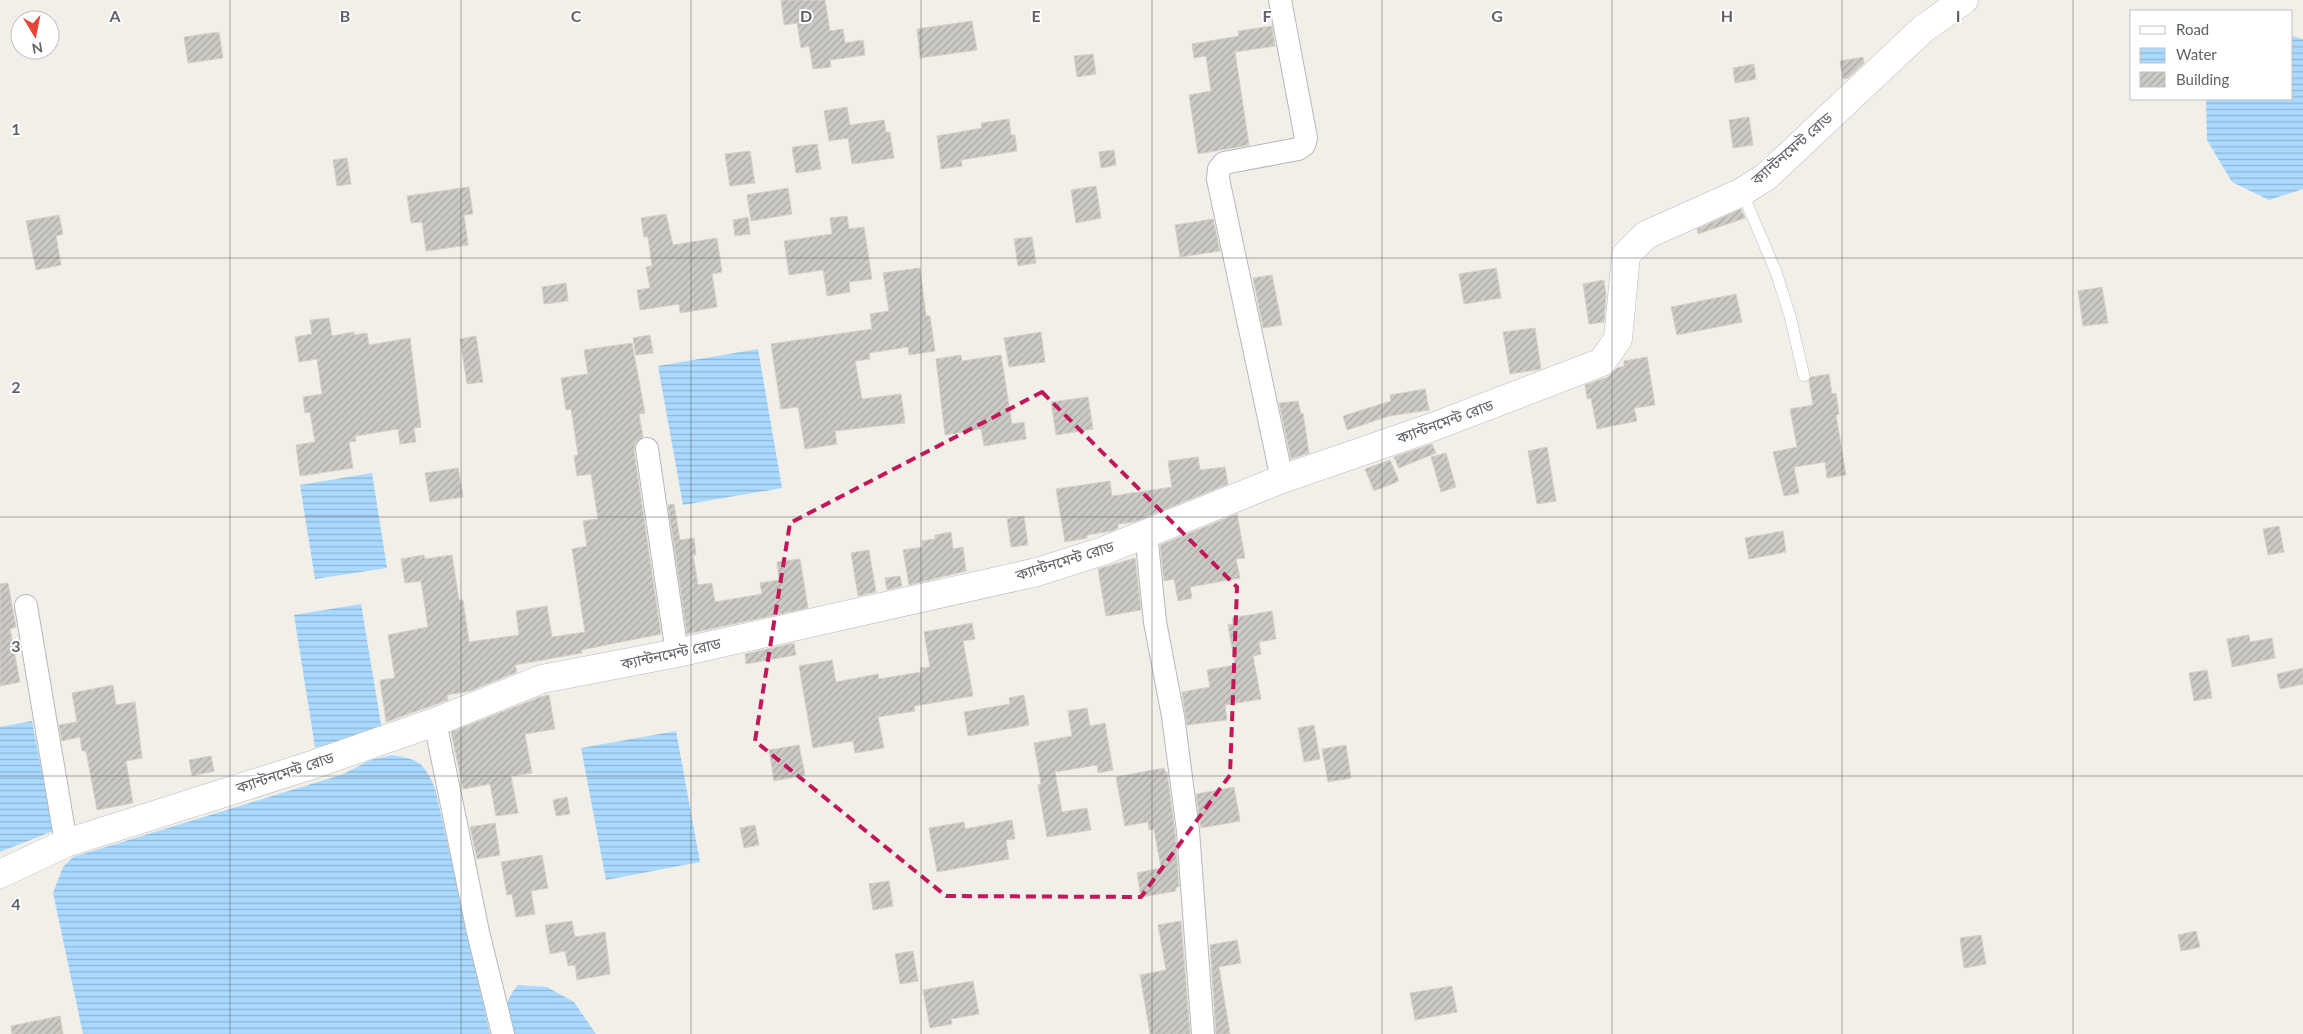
<svg xmlns="http://www.w3.org/2000/svg" width="2303" height="1034" font-family="Lato,'Noto Sans Bengali',sans-serif">
<style>
.water{fill:url(#water-rules)}
.building{fill:url(#building-hatch);stroke:#d6d1c6}
.lines{fill:none;stroke-linecap:round;stroke-linejoin:round}
.service-casing{stroke:#b5b8bc;stroke-width:12}
.minor-casing{stroke:#b5b8bc;stroke-width:24}
.secondary-casing{stroke:#b6babf;stroke-width:29}
.service{stroke:#fff;stroke-width:11}
.minor{stroke:#fff;stroke-width:22}
.secondary{stroke:#fff;stroke-width:28}
.marked{fill:none;stroke:#c2185b;stroke-width:4;stroke-dasharray:10 6;stroke-linejoin:round}
.grid{fill:none;stroke:#5f6368;stroke-width:1;stroke-opacity:0.55}
.labels{text-anchor:middle;stroke-width:4;stroke-linejoin:round;paint-order:stroke}
.street-label{font-size:15px;fill:#5f6368;stroke:#fff}
.grid-label{font-size:16px;text-anchor:middle;font-weight:bold;fill:#5f6368;stroke:#fff;stroke-width:4;stroke-linejoin:round;paint-order:stroke}
</style>
<defs>
<pattern id="water-rules" width="6" height="5" patternUnits="userSpaceOnUse" patternTransform="scale(1.25)"><rect width="6" height="5" fill="#aadaff"/><path d="M0 2.5h6" fill="none" stroke="#8eb4d2"/></pattern>
<pattern id="building-hatch" width="6" height="6" patternUnits="userSpaceOnUse" patternTransform="scale(1.25)"><rect width="6" height="6" fill="#cccac5"/><path d="M-1 1l2-2M0 6l6-6M5 7l2-2" fill="none" stroke="#a9a8a4"/></pattern>
</defs>
<rect width="100%" height="100%" fill="#f1efe8"/>
<!-- water -->
<path class="water" d="M2292,36L2303,39V189L2269,200L2232,182L2207,140L2206,99H2292Z
M758,349L782,488L683,505L658,366Z
M372,473L387,568L315,579L300,485Z
M361,604L383,736L315,747L294,615Z
M32,721L53,831L0,852V727Z
M676,731L700,862L606,880L581,748Z
M392,755C420,760 423,762 435,788L490,1034H83L53,893L63,867L73,857L341,775L371,760Z
M518,985L547,987L574,1002L596,1034H513C506,1010 501,1006 518,985Z"/>
<!-- building -->
<path class="building" d="M781,0H825L830,31L843,29L845,43L863,40L865,55L830,60L831,67L813,69L809,46L801,48L797,23L784,25Z
M972,21L977,50L920,58L917,29Z
M1272,26L1275,46L1235,52L1249,145L1198,154L1189,95L1211,91L1206,56L1194,58L1192,44L1239,36L1238,31Z
M219,32L223,58L188,63L184,37Z
M1093,54L1096,74L1077,77L1074,56Z
M1863,57L1864,63L1848,78L1843,79L1840,61Z
M1754,64L1756,79L1735,83L1733,68Z
M847,107L850,125L884,120L886,132H890L894,158L852,164L848,138L829,141L824,111Z
M1749,117L1753,145L1733,148L1729,120Z
M1009,119L1011,135H1015L1017,151L961,160L962,166L941,169L937,136L982,128L981,123Z
M817,144L821,169L796,173L792,147Z
M1114,150L1116,165L1101,168L1099,152Z
M750,151L755,183L730,186L725,154Z
M347,158L351,184L337,186L333,160Z
M1096,186L1101,218L1076,223L1071,190Z
M469,187L473,214L464,215L468,245L426,251L422,222L411,223L407,196Z
M788,188L792,214L751,221L747,195Z
M1741,209L1745,218L1698,234L1697,229Z
M666,214L673,245L717,238L722,272L712,274L717,307L680,313L679,304L640,310L637,290L650,288L646,267L652,266L648,237H644L641,218Z
M59,215L63,234L56,236L61,265L36,270L26,221Z
M847,216L849,229L864,227L872,279L849,282L850,292L827,296L823,270L789,275L784,241L832,234L830,218Z
M748,217L750,234L735,236L733,220Z
M1213,219L1220,251L1180,257L1175,225Z
M1032,237L1036,263L1018,266L1014,239Z
M920,268L926,316H930L935,351L909,355L908,347L869,353L870,359L855,361L862,399L901,394L905,423L835,431L837,444L805,449L798,407L781,409L771,344L872,329L870,314L889,311L883,273Z
M1496,268L1501,298L1464,304L1459,274Z
M1272,275L1282,325L1263,328L1253,278Z
M1604,280L1606,295L1604,322L1589,324L1583,284Z
M566,283L568,301L544,304L542,287Z
M2102,287L2108,323L2083,326L2078,291Z
M1736,294L1742,322L1677,335L1671,307Z
M329,318L332,336L354,332V335L367,333L369,345L410,338L421,427L414,428L416,442L400,444L398,429L355,436L356,441L349,442L353,468L300,476L296,445L315,442L310,412L305,413L303,397L322,394L317,359L299,362L295,337L312,334L310,320Z
M1535,328L1541,369L1510,374L1503,332Z
M1041,332L1045,362L1009,367L1004,338Z
M650,335L653,353L636,355L633,338Z
M476,336L483,382L467,384L460,339Z
M632,343L645,413L639,414L643,437L635,444L634,451L661,634L581,650L582,653L515,665L517,672L470,691L447,695L448,700L386,722L380,680L395,678L388,635L428,627L421,581L405,583L401,559L424,555L425,559L452,555L459,600H463L469,642L519,635L516,611L547,606L552,637L585,632L572,549L587,546L583,521L598,519L591,474L577,476L574,456L578,455L571,409L566,410L561,378L588,374L584,350Z
M961,355L962,361L1001,355L1012,424L1024,422L1026,439L984,446L981,429L945,435L936,359Z
M1647,357L1655,405L1634,408L1637,421L1597,429L1591,398L1587,399L1585,385L1608,377L1617,368L1624,366V361Z
M1829,374L1832,394L1836,393L1839,414L1836,415L1846,475L1827,478L1825,462L1794,467L1799,493L1784,496L1773,452L1797,447L1790,409L1813,405L1809,381L1811,377Z
M1425,389L1429,410L1389,416L1347,430L1343,416L1391,401L1390,395Z
M1088,397L1093,429L1056,435L1051,402Z
M1298,401L1301,414L1303,413L1309,453L1291,459L1279,403Z
M1432,444L1436,453L1399,468L1394,457Z
M1547,447L1556,501L1537,504L1528,451Z
M1446,453L1456,487L1441,492L1431,457Z
M1198,457L1200,470L1225,467L1228,484L1134,522L1118,524V528L1112,531L1087,535V538L1065,542L1056,489L1110,481L1112,496L1172,487L1168,461Z
M1390,460L1399,481L1374,491L1365,469Z
M458,468L463,497L430,502L425,473Z
M674,504L680,540L694,538L696,555H693L698,585L712,583L715,602L762,594L760,583L779,580L777,562L800,559L808,608L687,634L668,505Z
M1237,514L1245,558L1236,559L1240,578L1190,587L1192,598L1178,601L1174,579L1164,581L1160,545Z
M1024,516L1028,545L1011,547L1007,519Z
M2279,526L2284,552L2268,555L2263,529Z
M1783,531L1786,552L1749,559L1745,538Z
M951,532L953,549L963,547L966,571L909,585L903,550L923,547L922,541L935,539V535Z
M869,550L876,592L858,596L851,553Z
M1135,558L1141,610L1106,616L1098,569Z
M900,576L902,586L887,590L885,578Z
M8,583L16,627L10,629L20,682L0,686V584Z
M1272,611L1276,639L1259,642L1261,654L1253,656L1261,699L1225,705L1227,720L1187,725L1182,692L1210,687L1207,670L1235,665L1228,625L1233,624L1232,618Z
M972,623L975,639L963,641L973,696L914,706L915,711L878,717L884,748L855,753L853,741L813,748L799,666L832,660L836,682L878,674L879,679L921,672L920,668L930,667L924,632Z
M2249,635L2250,642L2272,638L2275,658L2232,667L2227,639Z
M794,643L796,655L746,664L745,654Z
M2303,668V684L2280,689L2277,674Z
M2207,670L2212,698L2194,701L2189,673Z
M113,685L116,705L135,702L142,758L126,761L133,803L97,810L86,751H82L80,737L62,741L59,725L77,722L72,693Z
M549,695L555,729L525,734L532,773L511,776L518,813L496,816L490,784L463,789L451,732L540,697Z
M1024,695L1029,725L968,736L964,712L1010,704L1009,698Z
M1087,708L1090,726L1105,723L1113,770L1098,773L1097,765L1055,772L1062,812L1087,808L1091,830L1047,837L1038,785L1041,784L1034,743L1072,736L1068,711Z
M1314,725L1320,759L1304,762L1298,728Z
M799,745L805,775L774,781L769,750Z
M1346,745L1351,778L1328,782L1322,749Z
M211,756L214,771L192,776L189,760Z
M1164,768L1165,772H1167L1175,832L1179,887H1176V891L1141,897L1137,873L1161,868L1154,829L1149,830L1148,822L1125,826L1116,777Z
M1234,787L1240,821L1201,828L1196,794Z
M567,797L570,814L556,816L553,800Z
M1012,820L1015,839L1006,840L1009,859L937,872L929,828L964,822L965,829Z
M495,823L500,855L477,859L470,827Z
M755,825L759,845L744,848L740,828Z
M542,855L548,888L531,891L535,914L516,917L512,894L507,895L501,862Z
M889,881L893,906L873,910L869,884Z
M572,921L575,937L605,932L610,974L577,980L575,965L568,966L565,951L550,954L545,925Z
M1181,921L1190,1034H1150L1140,975L1166,970L1158,925Z
M2196,931L2200,947L2181,951L2178,935Z
M1981,935L1986,964L1964,968L1960,938Z
M1237,940L1241,963L1219,967L1230,1034H1216L1210,945Z
M913,951L918,981L900,984L895,954Z
M973,981L979,1014L951,1019L952,1024L930,1028L923,990Z
M1452,986L1457,1012L1415,1020L1410,993Z
M60,1016L63,1034H12L11,1026Z"/>
<g class="lines">
<!-- service casing -->
<g class="service-casing">
<path id="service" d="M1742,192L1776,272L1790,316L1804,376"/>
</g>
<!-- minor casing -->
<g class="minor-casing">
<path id="minor" d="M1280,0L1306,138L1304,145L1298,149L1224,163L1219,169L1218,179L1282,479
M647,449L677,653
M1146,533L1155,622L1173,716L1188,831L1203,1034
M26,606L66,843
M435,722L478,932L503,1034"/>
</g>
<!-- secondary casing -->
<g class="secondary-casing">
<path id="secondary" d="M0,874L66,843L309,766L435,722L542,679L677,653L1037,572L1103,551L1282,479L1430,428L1602,362L1618,339L1626,255L1646,235L1742,192L1767,176L1923,29L1964,0"/>
</g>
<!-- service -->
<use href="#service" class="service"/>
<!-- minor -->
<use href="#minor" class="minor"/>
<!-- secondary -->
<use href="#secondary" class="secondary"/>
</g>
<!-- marked area -->
<path class="marked" d="M1042,392L1237,587L1230,775L1141,897L946,896L755,741L790,523Z"/>
<!-- grid -->
<path class="grid" d="M230,0V1034M461,0V1034M691,0V1034M921,0V1034M1152,0V1034M1382,0V1034M1612,0V1034M1842,0V1034M2073,0V1034M0,258H2303M0,517H2303M0,776H2303"/>
<g class="labels">
<!-- street labels -->
<g class="street-label">
<text transform="translate(1792 149) rotate(-41)" y="5">ক্যান্টনমেন্ট রোড</text>
<text transform="translate(1445 422) rotate(-20)" y="5">ক্যান্টনমেন্ট রোড</text>
<text transform="translate(1065 561) rotate(-17)" y="5">ক্যান্টনমেন্ট রোড</text>
<text transform="translate(671 654) rotate(-12)" y="5">ক্যান্টনমেন্ট রোড</text>
<text transform="translate(285 773) rotate(-18)" y="5">ক্যান্টনমেন্ট রোড</text>
</g>
</g>
<g class="grid-label">
<text x="115" y="22">A</text>
<text x="345" y="22">B</text>
<text x="576" y="22">C</text>
<text x="806" y="22">D</text>
<text x="1036" y="22">E</text>
<text x="1267" y="22">F</text>
<text x="1497" y="22">G</text>
<text x="1727" y="22">H</text>
<text x="1958" y="22">I</text>
<text x="16" y="135">1</text>
<text x="16" y="393">2</text>
<text x="16" y="652">3</text>
<text x="16" y="910">4</text>
</g>
<!-- legend -->
<rect x="2130" y="10" width="162" height="90" fill="#ffffff" stroke="#bfc1c3"/>
<rect x="2140" y="26" width="25" height="8" fill="#ffffff" stroke="#bfc1c3"/>
<text x="2176" y="35" font-size="15" fill="#5f6368">Road</text>
<rect x="2140" y="48" width="25" height="15" fill="url(#water-rules)" stroke="#bfc1c3"/>
<text x="2176" y="60" font-size="15" fill="#5f6368">Water</text>
<rect x="2140" y="72" width="25" height="15" fill="url(#building-hatch)" stroke="#bfc1c3"/>
<text x="2176" y="85" font-size="15" fill="#5f6368">Building</text>
<!-- north arrow -->
<g transform="translate(35 35) rotate(170)"><circle r="24" fill="#ffffff" stroke="#bfc1c3"/>
<path d="M0-4L9 19L0 12L-9 19Z" fill="#ea4335"/>
<text y="-8" font-size="14" font-weight="bold" text-anchor="middle" fill="#5f6368">N</text>
</g>
</svg>
